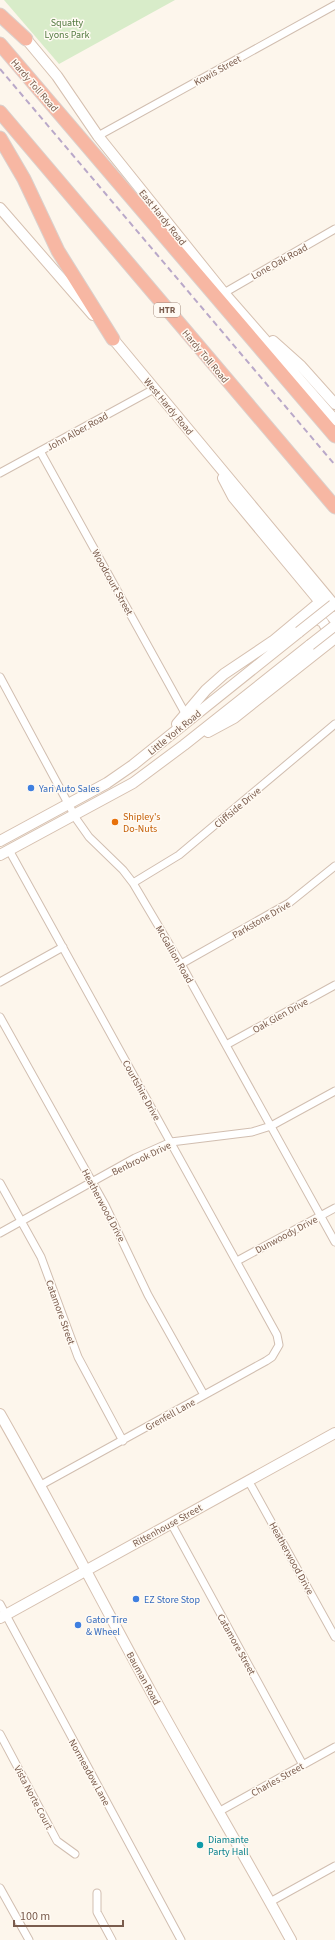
<svg xmlns="http://www.w3.org/2000/svg" width="335" height="1940" font-family="'Source Sans 3',sans-serif">
<style>
.green{fill:#d8ecc9}
.lines{fill:none;stroke-linecap:round;stroke-linejoin:round}
.street-casing{stroke:#d1beb0;stroke-width:9}
.secondary-casing{stroke:#d6c0b0;stroke-width:12}
.highway-casing{stroke:#dad1cd;stroke-width:15}
.street{stroke:#fff;stroke-width:7}
.secondary{stroke:#fff;stroke-width:10}
.highway{stroke:#f7b7a3;stroke-width:13}
.rail{stroke:#b9a8c9;stroke-width:2;stroke-dasharray:6 4;stroke-linecap:butt}
.secondary-bridge-casing{stroke:#d6c0b0;stroke-width:12;stroke-linecap:butt}
.secondary-bridge{stroke:#fff;stroke-width:10}
.shop-dot{fill:#3f7fe0;stroke:#fffaf3;stroke-width:1.5}
.food-dot{fill:#e8710a;stroke:#fffaf3;stroke-width:1.5}
.culture-dot{fill:#0f9aa8;stroke:#fffaf3;stroke-width:1.5}
.labels{text-anchor:middle;stroke-width:3;stroke-linejoin:round;paint-order:stroke}
.shield{fill:#fffaf3;stroke:#a28b7f;stroke-width:1}
.shield-label{font-size:9px;font-weight:bold;fill:#7a5c4d}
.park-label{font-size:10px;fill:#537a41;stroke:#fffaf3}
.street-label{font-size:10px;fill:#7a5c4d;stroke:#fffaf3}
.shop-label{font-size:10px;fill:#366cbe;stroke:#fffaf3;text-anchor:start}
.food-label{font-size:10px;fill:#c56008;stroke:#fffaf3;text-anchor:start}
.culture-label{font-size:10px;fill:#0d838f;stroke:#fffaf3;text-anchor:start}
</style>
<rect width="100%" height="100%" fill="#fdf6ec"/>
<!-- green -->
<path class="green" d="M4,0H175L59,64Z"/>
<g class="lines">
<!-- street casing -->
<g class="street-casing">
<path id="street" d="M98,136L335,5
M224,293L335,229
M40,451L185,713
M0,473L154,389
M0,677L77,820L89,837L123,870L133,883L181,964L335,1242
M9,850L277,1335L279,1345L272,1357L266,1361L41,1485
M133,883L179,855L335,724
M181,964L289,903L335,866
M0,982L63,947
M0,1017L105,1205L148,1295L204,1395
M226,1045L335,985
M0,1183L41,1257L78,1357L123,1441
M0,1233L135,1158L171,1142L252,1132L271,1126L335,1091
M237,1261L335,1208
M248,1480L335,1637
M171,1523L303,1765
M0,1604L181,1940
M0,1734L57,1841L75,1854
M220,1811L335,1747
M0,1888L29,1940
M97,1893V1912L112,1940
M270,1902L335,1866"/>
</g>
<!-- secondary casing -->
<g class="secondary-casing">
<path id="secondary" d="M22,34L57,76L98,136L224,293L335,420
M0,208L93,315
M109,334L335,606
M273,341L301,366L335,404
M223,478L233,497L335,620
M309,618L313,617L323,622L330,635L329,638
M177,724L206,690L224,674L273,641L321,601
M208,732L234,718L335,638
M0,841L107,783L133,765L299,632
M0,855L133,783L184,745L310,645
M0,1414C52,1505 100,1598 150,1690C196,1774 245,1856 291,1940
M0,1618L335,1433"/>
</g>
<!-- highway casing -->
<g class="highway-casing">
<path id="highway" d="M0,15L26,39
M0,44L335,436
M0,112L335,507
M0,138L24,179L58,251L113,339"/>
</g>
<!-- street -->
<use href="#street" class="street"/>
<!-- secondary -->
<use href="#secondary" class="secondary"/>
<!-- highway -->
<use href="#highway" class="highway"/>
<!-- rail -->
<path class="rail" d="M0,69L335,465"/>
<!-- secondary-bridge casing -->
<g class="secondary-bridge-casing">
<path id="secondary-bridge" d="M299,632L333,605
M310,645L333,627"/>
</g>
<!-- secondary-bridge -->
<use href="#secondary-bridge" class="secondary-bridge"/>
</g>
<!-- markers -->
<g class="shop-dot">
<circle cx="31" cy="788" r="4"/>
<circle cx="136" cy="1599" r="4"/>
<circle cx="78" cy="1625" r="4"/>
</g>
<circle class="food-dot" cx="115" cy="822" r="4"/>
<circle class="culture-dot" cx="200" cy="1845" r="4"/>
<g class="labels">
<!-- shield labels -->
<rect class="shield" x="154" y="303" width="26" height="14" rx="3"/>
<g class="shield-label">
<text x="167" y="313">HTR</text>
</g>
<!-- park labels -->
<g class="park-label">
<text x="67" y="26">Squatty<tspan x="67" dy="12">Lyons Park</tspan></text>
</g>
<!-- street labels -->
<g class="street-label">
<text transform="translate(217 70) rotate(-29)" y="4">Kowis Street</text>
<text transform="translate(35 85) rotate(49)" y="4">Hardy Toll Road</text>
<text transform="translate(163 217) rotate(51)" y="4">East Hardy Road</text>
<text transform="translate(279 261) rotate(-29)" y="4">Lone Oak Road</text>
<text transform="translate(206 356) rotate(50)" y="4">Hardy Toll Road</text>
<text transform="translate(169 406) rotate(50)" y="4">West Hardy Road</text>
<text transform="translate(77 431) rotate(-29)" y="4">John Alber Road</text>
<text transform="translate(113 582) rotate(61)" y="4">Woodcourt Street</text>
<text transform="translate(174 732) rotate(-39)" y="4">Little York Road</text>
<text transform="translate(237 807) rotate(-40)" y="4">Cliffside Drive</text>
<text transform="translate(261 919) rotate(-30)" y="4">Parkstone Drive</text>
<text transform="translate(175 954) rotate(60)" y="4">McGallion Road</text>
<text transform="translate(280 1015) rotate(-29)" y="4">Oak Glen Drive</text>
<text transform="translate(142 1090) rotate(61)" y="4">Courtshire Drive</text>
<text transform="translate(141 1158) rotate(-26)" y="4">Benbrook Drive</text>
<text transform="translate(104 1205) rotate(62)" y="4">Heatherwood Drive</text>
<text transform="translate(286 1234) rotate(-28)" y="4">Dunwoody Drive</text>
<text transform="translate(61 1312) rotate(70)" y="4">Catamore Street</text>
<text transform="translate(170 1414) rotate(-29)" y="4">Grenfell Lane</text>
<text transform="translate(167 1525) rotate(-29)" y="4">Rittenhouse Street</text>
<text transform="translate(292 1558) rotate(61)" y="4">Heatherwood Drive</text>
<text transform="translate(237 1644) rotate(61)" y="4">Catamore Street</text>
<text transform="translate(144 1678) rotate(61)" y="4">Bauman Road</text>
<text transform="translate(90 1772) rotate(61)" y="4">Normeadow Lane</text>
<text transform="translate(277 1779) rotate(-29)" y="4">Charles Street</text>
<text transform="translate(34 1797) rotate(62)" y="4">Vista Norte Court</text>
</g>
<!-- shop labels -->
<g class="shop-label">
<text x="39" y="792">Yari Auto Sales</text>
<text x="144" y="1603">EZ Store Stop</text>
<text x="86" y="1623">Gator Tire<tspan x="86" dy="12">&amp; Wheel</tspan></text>
</g>
<!-- food labels -->
<g class="food-label">
<text x="123" y="820">Shipley's<tspan x="123" dy="12">Do-Nuts</tspan></text>
</g>
<!-- culture labels -->
<g class="culture-label">
<text x="208" y="1843">Diamante<tspan x="208" dy="12">Party Hall</tspan></text>
</g>
</g>
<!-- scale -->
<path d="M14 1920v6h109v-6" fill="none" stroke="#7a5c4d" stroke-width="2"/>
<text x="20" y="1920" font-size="12" fill="#7a5c4d" stroke="#fffaf3" stroke-width="3" paint-order="stroke">100 m</text>
</svg>
